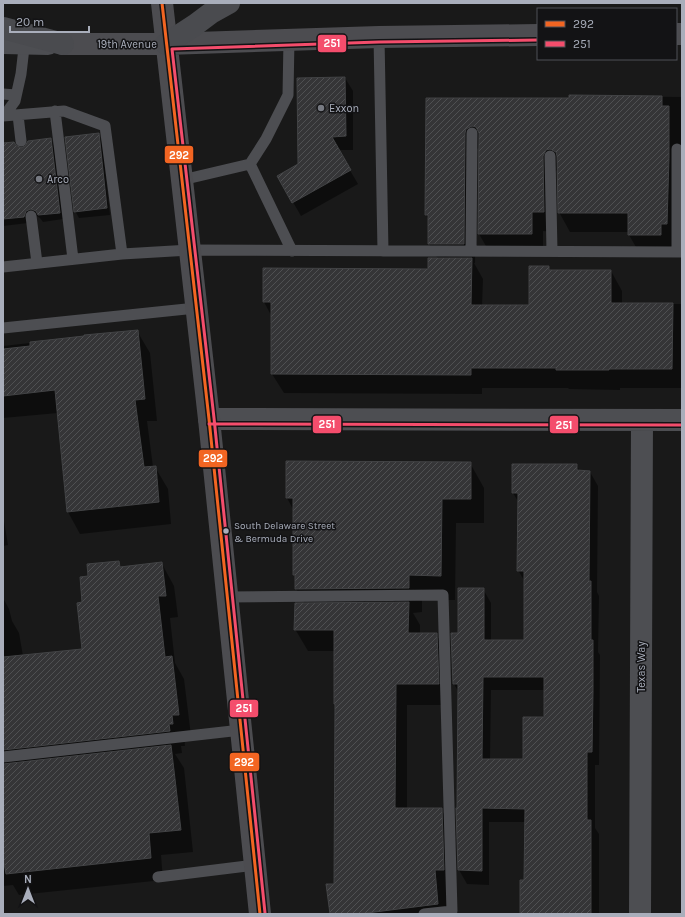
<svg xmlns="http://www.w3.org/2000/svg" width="685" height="917" font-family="Karla,sans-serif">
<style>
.shadow{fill:#0007;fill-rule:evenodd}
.building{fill:url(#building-hatch);stroke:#424345;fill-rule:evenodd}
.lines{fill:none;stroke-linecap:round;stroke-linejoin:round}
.lane{stroke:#4d4e52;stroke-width:11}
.street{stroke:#4d4e52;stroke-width:22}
.secondary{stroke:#4c4c50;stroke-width:22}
.highway{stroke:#4a4b4f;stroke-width:22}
.bus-1-casing{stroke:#131315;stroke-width:6}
.bus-2-casing{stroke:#131315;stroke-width:6}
.bus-1{stroke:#f26522;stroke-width:3}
.bus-2{stroke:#f44d6c;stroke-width:3}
.poi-dot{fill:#777a82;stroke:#131315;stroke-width:1.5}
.bus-dot{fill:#a9aebb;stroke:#131315;stroke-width:1.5}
.labels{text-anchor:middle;stroke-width:3;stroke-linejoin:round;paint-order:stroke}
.bus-label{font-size:10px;fill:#a9aebb;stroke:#131315;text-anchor:start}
.street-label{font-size:11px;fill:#a9aebb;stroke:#131315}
.poi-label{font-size:11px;fill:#a9aebb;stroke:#131315;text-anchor:start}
.line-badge{stroke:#131315;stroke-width:1.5}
.badge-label{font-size:11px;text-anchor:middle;font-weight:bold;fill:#fff}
</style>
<defs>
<pattern id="building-hatch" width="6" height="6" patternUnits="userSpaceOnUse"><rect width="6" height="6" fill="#353537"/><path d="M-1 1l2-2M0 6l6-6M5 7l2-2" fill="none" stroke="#4f5052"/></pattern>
</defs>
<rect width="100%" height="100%" fill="#191919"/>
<!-- shadow -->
<path class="shadow" d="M345,78L353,91V150H338L358,184L301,216L278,176L299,165Z
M570,96L682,97V166L672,254H640L629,235V232H570L559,212L558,167L554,176L555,232L543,231V253H490L479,234L480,147L477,149L476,153L475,263H474L483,279L482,306H530L548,267L551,271H611L622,291V304H682V388H620V390L569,389L568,388H482V394L284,393L272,374V317L264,302V269L429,270L438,259L429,244V220L426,215L427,99H570Z
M98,134L102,141L110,215L79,218L75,211Z
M51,139L54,146L63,219L43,222L40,218L35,215L28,223L3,226V144L21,149Z
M137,331L150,353L157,421H147L153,467H155L168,489L171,524L80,534L68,512L58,413L3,418V346Z
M470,463L484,488V523H456L455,600H422V612L413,613L420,625V634H436L449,655L450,705H407V809H441L454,830L449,914H331L335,884L336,707L335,704V651H308L295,629L305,604L296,589V578L294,574V511L287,498Z
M576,465L580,471L590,472L598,486L597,592L599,596L598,652L600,655L599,765H595V828L599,834V914H521L525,881L526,822H489V885L467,884L459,870L457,809L459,693L454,684L459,634L483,589L491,603V641H525V582L518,570L519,503L513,493ZM491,690H545V718L524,760H490Z
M3,515L8,545L3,546Z
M118,562L122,568L162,564L174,586L178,617L170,618L175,663L184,679L191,736L184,737L185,746H181L182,753L175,754L184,768L193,852L161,855L163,880L19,895L13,885L3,886V598L9,609L12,621L19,633L23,656L83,650V603L89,577Z"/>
<!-- building -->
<path class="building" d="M345,77L346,136L332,137L351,170L292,203L277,176L298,164L297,78Z
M569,95L662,96V106H669V157L667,224H661V235H628V213H558L557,156L556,152L550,149L546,150L543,156L544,212H532V234H478L479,133L476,127L472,126L466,129L465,133L464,244H428V215H425L426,98H569Z
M99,133L107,208L74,212L65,137Z
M51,138L60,213L38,215L36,211L31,209L26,211L24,217L3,219V143L14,142L16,145L21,148L25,146L28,141Z
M428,258H472L471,305H529V266H549V270H611V303H673L672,369H609V370H556V368H471V375L271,374V302H263V268L428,269Z
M138,330L145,399L135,400L144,467L156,466L159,502L67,512L55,390L3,396V349L30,346V342L84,336V335Z
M286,461L471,462V499H442L441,576L409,575V588L295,589V575H293V498H286Z
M512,464H577V470L590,471L589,581H591V640H593V691L592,752H587V820H591V914H520V880H524L525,809L482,808V871L458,870L456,808H457L458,684H453L451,633H458V588H484V640H524V571H517L518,493H512ZM483,677H544V717H523V759H482Z
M119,561L120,567L162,562L166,596H158L165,657L172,656L179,715H172L173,724H169L170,731L3,750V657L82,649L77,603L82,602L80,577L88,576L87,564Z
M409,602L408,633H437L439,684H396L395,808H442L444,870H435L438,904L359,914H330L326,884H334L335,704H334V630H294L295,603Z
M171,745L181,830L149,833L151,858L6,874L4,863H3V764Z"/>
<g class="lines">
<!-- lane -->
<path class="lane" d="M379,37L383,251
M3,94L16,95
M55,111L73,259
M18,115L21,141
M3,116L64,111L105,126L122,254
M4,116L15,101L21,74L25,39
M677,149V252
M550,156L552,251
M250,164L266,139L288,95L289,39
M182,180L250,164L292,251
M31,216L37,263
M471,251L472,133
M3,267L122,254L190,250L682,252
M3,328L196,308
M227,597L443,595L452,911L424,914
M3,757L241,730
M158,877L255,865"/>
<!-- street -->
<path class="street" d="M3,43L48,44
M209,419L682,420
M640,914L642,421"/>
<!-- secondary -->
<path class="secondary" d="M162,3L209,419L260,914
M676,34H682
M63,44H166L379,37L538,35"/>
<!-- highway -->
<path class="highway" d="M3,28L63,44
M166,44L195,25L211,13L229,3"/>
<!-- bus-1 casing -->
<g class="bus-1-casing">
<path id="bus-1" d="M162,3L209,419L260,914"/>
</g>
<!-- bus-2 casing -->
<g class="bus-2-casing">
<path id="bus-2" d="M209,424L682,425
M265,913L214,418L172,49L379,42L538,40"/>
</g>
<!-- bus-1 -->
<use href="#bus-1" class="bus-1"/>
<!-- bus-2 -->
<use href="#bus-2" class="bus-2"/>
</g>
<!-- markers -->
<g class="poi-dot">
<circle cx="321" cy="108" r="4"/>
<circle cx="39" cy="179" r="4"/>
</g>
<circle class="bus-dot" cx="226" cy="531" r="3.5"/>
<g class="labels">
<!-- bus labels -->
<g class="bus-label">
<text x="234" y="529">South Delaware Street<tspan x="234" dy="13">&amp; Bermuda Drive</tspan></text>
</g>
<!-- street labels -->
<g class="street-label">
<text x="127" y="48">19th Avenue</text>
<text transform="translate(641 667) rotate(-90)" y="4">Texas Way</text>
</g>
<!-- poi labels -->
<g class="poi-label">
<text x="329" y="112">Exxon</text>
<text x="47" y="183">Arco</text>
</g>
</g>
<g class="line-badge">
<rect x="317" y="34" width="30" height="19" rx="4" fill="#f44d6c"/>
<rect x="164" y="145" width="30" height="19" rx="4" fill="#f26522"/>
<rect x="312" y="415" width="30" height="19" rx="4" fill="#f44d6c"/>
<rect x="549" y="415" width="30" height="19" rx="4" fill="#f44d6c"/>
<rect x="198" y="449" width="30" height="19" rx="4" fill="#f26522"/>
<rect x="229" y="699" width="30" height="19" rx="4" fill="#f44d6c"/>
<rect x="229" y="752" width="31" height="20" rx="4" fill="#f26522"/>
</g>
<g class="badge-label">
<text x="332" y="47">251</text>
<text x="179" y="159">292</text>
<text x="327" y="428">251</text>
<text x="564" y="429">251</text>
<text x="213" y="462">292</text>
<text x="244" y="712">251</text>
<text x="244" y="766">292</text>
</g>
<!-- border -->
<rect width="685" height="917" fill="none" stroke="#a9aebb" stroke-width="8"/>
<!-- legend -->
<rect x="537" y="8" width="140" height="52" fill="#131315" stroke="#4f5157"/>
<rect x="545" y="21" width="20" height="6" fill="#f26522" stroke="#4f5157"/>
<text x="573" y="28" font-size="12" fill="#a9aebb">292</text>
<rect x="545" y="41" width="20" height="6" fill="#f44d6c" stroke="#4f5157"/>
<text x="573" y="48" font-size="12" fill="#a9aebb">251</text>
<!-- north arrow -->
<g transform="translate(28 889)" stroke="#131315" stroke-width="3" paint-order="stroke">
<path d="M0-3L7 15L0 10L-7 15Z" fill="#a9aebb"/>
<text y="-6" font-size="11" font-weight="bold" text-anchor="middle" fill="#a9aebb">N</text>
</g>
<!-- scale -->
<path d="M10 26v6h79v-6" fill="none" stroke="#a9aebb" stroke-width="2"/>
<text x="16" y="26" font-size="12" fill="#a9aebb" stroke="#131315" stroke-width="3" paint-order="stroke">20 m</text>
</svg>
